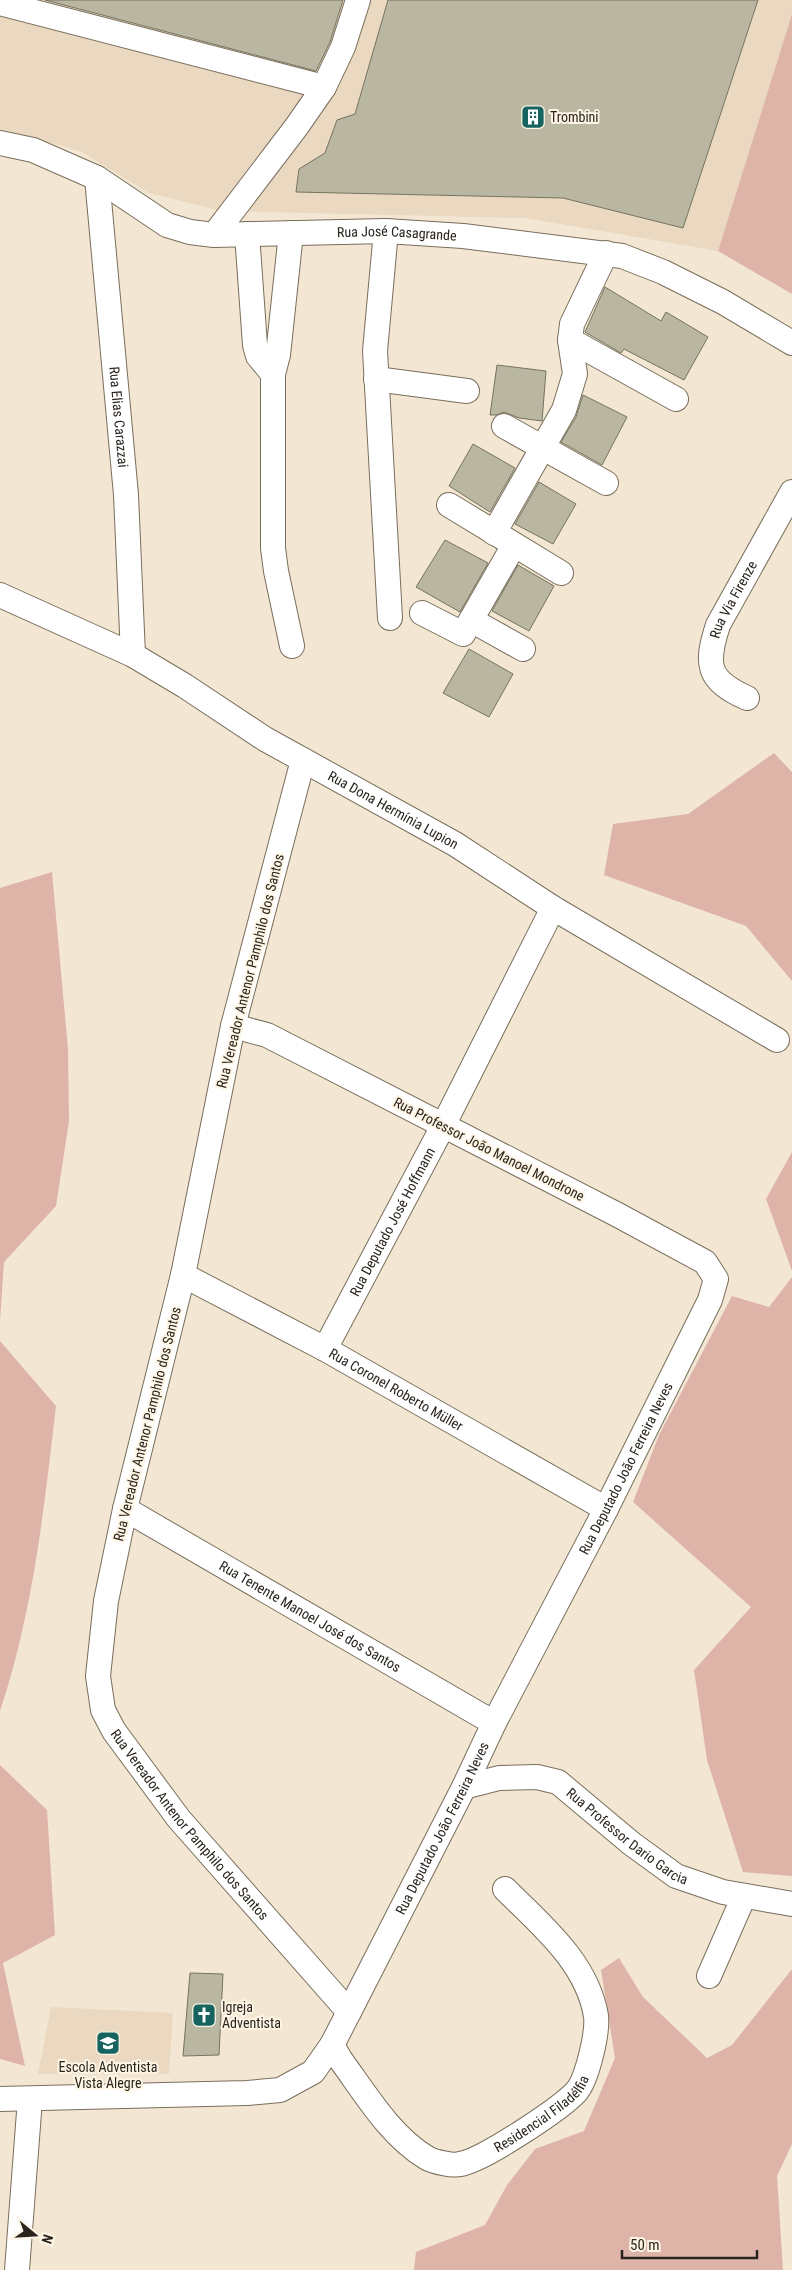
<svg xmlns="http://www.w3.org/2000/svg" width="792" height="2270" font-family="'Roboto Condensed',sans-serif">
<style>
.built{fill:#ead9c0}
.green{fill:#deb4a9}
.building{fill:#b9b7a1;stroke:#75735f}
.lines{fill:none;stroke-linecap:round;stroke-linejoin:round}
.minor-casing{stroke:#796e5c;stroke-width:26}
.minor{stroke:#fff;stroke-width:24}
.labels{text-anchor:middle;stroke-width:4;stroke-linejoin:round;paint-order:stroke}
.poi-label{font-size:14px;fill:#29241d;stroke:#fef5e5;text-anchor:start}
.street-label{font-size:14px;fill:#29241d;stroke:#fef5e5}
</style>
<rect width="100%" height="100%" fill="#f3e7d3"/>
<!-- built -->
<path class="built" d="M0,0H792V14L718,251L525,218L221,211L149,193L80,151L0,129Z
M51,2007L173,2013L169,2074H38Z"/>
<!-- green -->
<path class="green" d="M792,14V294L718,251Z
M774,753L792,772V981L746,926L604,875L613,824L688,814Z
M52,872L68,1049L69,1121L56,1206L4,1262L0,1321V888Z
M792,1152V1271L766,1199Z
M792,1277V1876L743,1872L707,1760L694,1670L751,1607L633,1502L659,1435L732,1296L769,1307Z
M0,1341L56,1406C44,1509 33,1613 0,1711Z
M0,1765L47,1810L55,1935L3,1963L25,2066L0,2059Z
M619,1958L643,1997L707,2058L732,2045L792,1969V2144L777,2176L783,2270H414L416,2252L485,2225L507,2185L535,2149L584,2131L615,2058L601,1970Z"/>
<!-- building -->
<path class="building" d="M45,0H343L330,42L316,71Z
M388,0H758L683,228L563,198L296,192L299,169L325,153L337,120L355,114Z
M605,287L661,321L666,312L708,337L684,380L624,349L621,353L585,332Z
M497,365L546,371L542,421L519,418L504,412L496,415H490Z
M583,395L627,417L602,465L561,442L576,417Z
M473,444L515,468L490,512L449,486Z
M539,482L576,504L553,544L515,524Z
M445,540L488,563L460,612L416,587Z
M518,565L554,586L529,631L492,611Z
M469,649L513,674L489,717L443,693Z
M190,1973L223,1974L219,2055L183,2056Z"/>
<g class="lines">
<!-- minor casing -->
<g class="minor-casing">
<g id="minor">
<path d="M0,3L324,87"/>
<path id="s1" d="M0,143L33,150L97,178L167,225L190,232L214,235L386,231L463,236L622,256L663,272L723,302L792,343"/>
<path id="s2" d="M97,178L126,495L133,655"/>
<path d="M386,231L375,351L390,618"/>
<path d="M291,233L278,355L273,374V548L276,571L292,646"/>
<path d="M247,234L255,345L258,356L273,374"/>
<path d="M214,235L297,126L324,87L343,47L358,0"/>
<path d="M570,340L676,399"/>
<path d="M376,379L467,391"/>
<path d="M504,426L606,483"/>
<path d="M449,505L561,573"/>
<path d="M494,533L564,410L575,374L570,340L572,324L606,253"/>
<path id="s3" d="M0,595L133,655L185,686L265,739L455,844L553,908L777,1040"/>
<path d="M422,613L463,634L514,545"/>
<path d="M471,620L523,649"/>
<path id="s4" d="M747,698C707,680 705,665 718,625L792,492"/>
<path id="s5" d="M303,760L233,1026L183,1275L125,1509L106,1601L98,1676L103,1710L114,1731L179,1819L349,2012"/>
<path id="s6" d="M183,1275L325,1349L606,1509"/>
<path id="s7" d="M325,1349L443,1126L553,908"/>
<path id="s8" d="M125,1509L494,1723"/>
<path id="s9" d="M464,1787L499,1778L537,1777L558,1782L632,1844L676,1876L723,1892L792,1904"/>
<path d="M709,1976L744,1896"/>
<path id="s10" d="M332,2045L340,2059C365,2093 390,2136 427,2158C434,2162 453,2166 460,2164C482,2161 560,2109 576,2092C587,2080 598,2033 596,2016C587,1962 541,1925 505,1889"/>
<path id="s11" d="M0,2099L247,2093L280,2090L313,2072L332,2045L349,2012L464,1787L494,1723L606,1509L710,1300L716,1279L705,1262L616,1214L267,1035L233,1026"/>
<path d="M17,2270L30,2099"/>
</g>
</g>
<!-- minor -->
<use href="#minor" class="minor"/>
</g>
<!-- icons -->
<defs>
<g id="building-square" transform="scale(1.25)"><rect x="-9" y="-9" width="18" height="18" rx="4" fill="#166460" stroke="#fef5e5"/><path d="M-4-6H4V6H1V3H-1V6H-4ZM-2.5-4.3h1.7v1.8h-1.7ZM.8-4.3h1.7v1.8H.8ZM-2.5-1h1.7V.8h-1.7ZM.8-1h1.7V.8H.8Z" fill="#fff"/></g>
<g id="church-square" transform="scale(1.25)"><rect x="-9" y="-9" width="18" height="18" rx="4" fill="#166460" stroke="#fef5e5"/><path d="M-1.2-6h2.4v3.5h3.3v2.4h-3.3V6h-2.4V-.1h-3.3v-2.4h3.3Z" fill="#fff"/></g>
<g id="school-square" transform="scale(1.25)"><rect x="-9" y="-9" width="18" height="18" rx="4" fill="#166460" stroke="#fef5e5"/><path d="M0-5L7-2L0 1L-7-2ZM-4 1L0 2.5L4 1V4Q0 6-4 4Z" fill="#fff"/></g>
</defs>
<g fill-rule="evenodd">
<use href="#building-square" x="533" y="117"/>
<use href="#church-square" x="204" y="2015"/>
<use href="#school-square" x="108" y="2043"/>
</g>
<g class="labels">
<!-- poi labels -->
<g class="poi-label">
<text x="550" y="122">Trombini</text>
<text x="222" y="2012">Igreja<tspan x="222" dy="16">Adventista</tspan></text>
<text x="108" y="2072" text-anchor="middle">Escola Adventista<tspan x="108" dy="16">Vista Alegre</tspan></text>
</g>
<!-- street labels -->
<g class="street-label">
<text dy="5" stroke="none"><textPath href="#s1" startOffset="419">Rua José Casagrande</textPath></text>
<text dy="5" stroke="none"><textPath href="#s2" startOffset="240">Rua Elias Carazzai</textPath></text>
<text dy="5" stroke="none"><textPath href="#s4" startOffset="121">Rua Via Firenze</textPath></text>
<text dy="5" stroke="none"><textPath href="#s3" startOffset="449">Rua Dona Hermínia Lupion</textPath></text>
<text transform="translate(250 971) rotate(-76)" y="5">Rua Vereador Antenor Pamphilo dos Santos</text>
<text transform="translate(489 1149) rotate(27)" y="5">Rua Professor João Manoel Mondrone</text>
<text dy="5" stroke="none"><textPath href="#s7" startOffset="144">Rua Deputado José Hoffmann</textPath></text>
<text dy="5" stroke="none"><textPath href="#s6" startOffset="242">Rua Coronel Roberto Müller</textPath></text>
<text transform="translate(147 1424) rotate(-76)" y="5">Rua Vereador Antenor Pamphilo dos Santos</text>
<text dy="5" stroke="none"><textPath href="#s11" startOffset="998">Rua Deputado João Ferreira Neves</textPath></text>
<text dy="5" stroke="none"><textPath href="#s8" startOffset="214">Rua Tenente Manoel José dos Santos</textPath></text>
<text dy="5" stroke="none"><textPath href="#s5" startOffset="1118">Rua Vereador Antenor Pamphilo dos Santos</textPath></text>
<text dy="5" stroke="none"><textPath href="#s11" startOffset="594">Rua Deputado João Ferreira Neves</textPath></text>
<text dy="5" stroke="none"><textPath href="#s9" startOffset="184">Rua Professor Dario Garcia</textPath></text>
<text dy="5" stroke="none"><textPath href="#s10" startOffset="280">Residencial Filadélfia</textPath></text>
</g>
</g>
<!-- north arrow -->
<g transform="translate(35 2235) rotate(108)" stroke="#fef5e5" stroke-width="4" paint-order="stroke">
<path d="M0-4L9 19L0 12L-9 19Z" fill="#29241d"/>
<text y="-8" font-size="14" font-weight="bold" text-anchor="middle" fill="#29241d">N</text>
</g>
<!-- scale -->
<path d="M622 2250v8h135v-8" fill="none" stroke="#29241d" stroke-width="2.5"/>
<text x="630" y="2250" font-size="15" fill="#29241d" stroke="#fef5e5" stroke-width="4" paint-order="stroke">50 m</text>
</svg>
